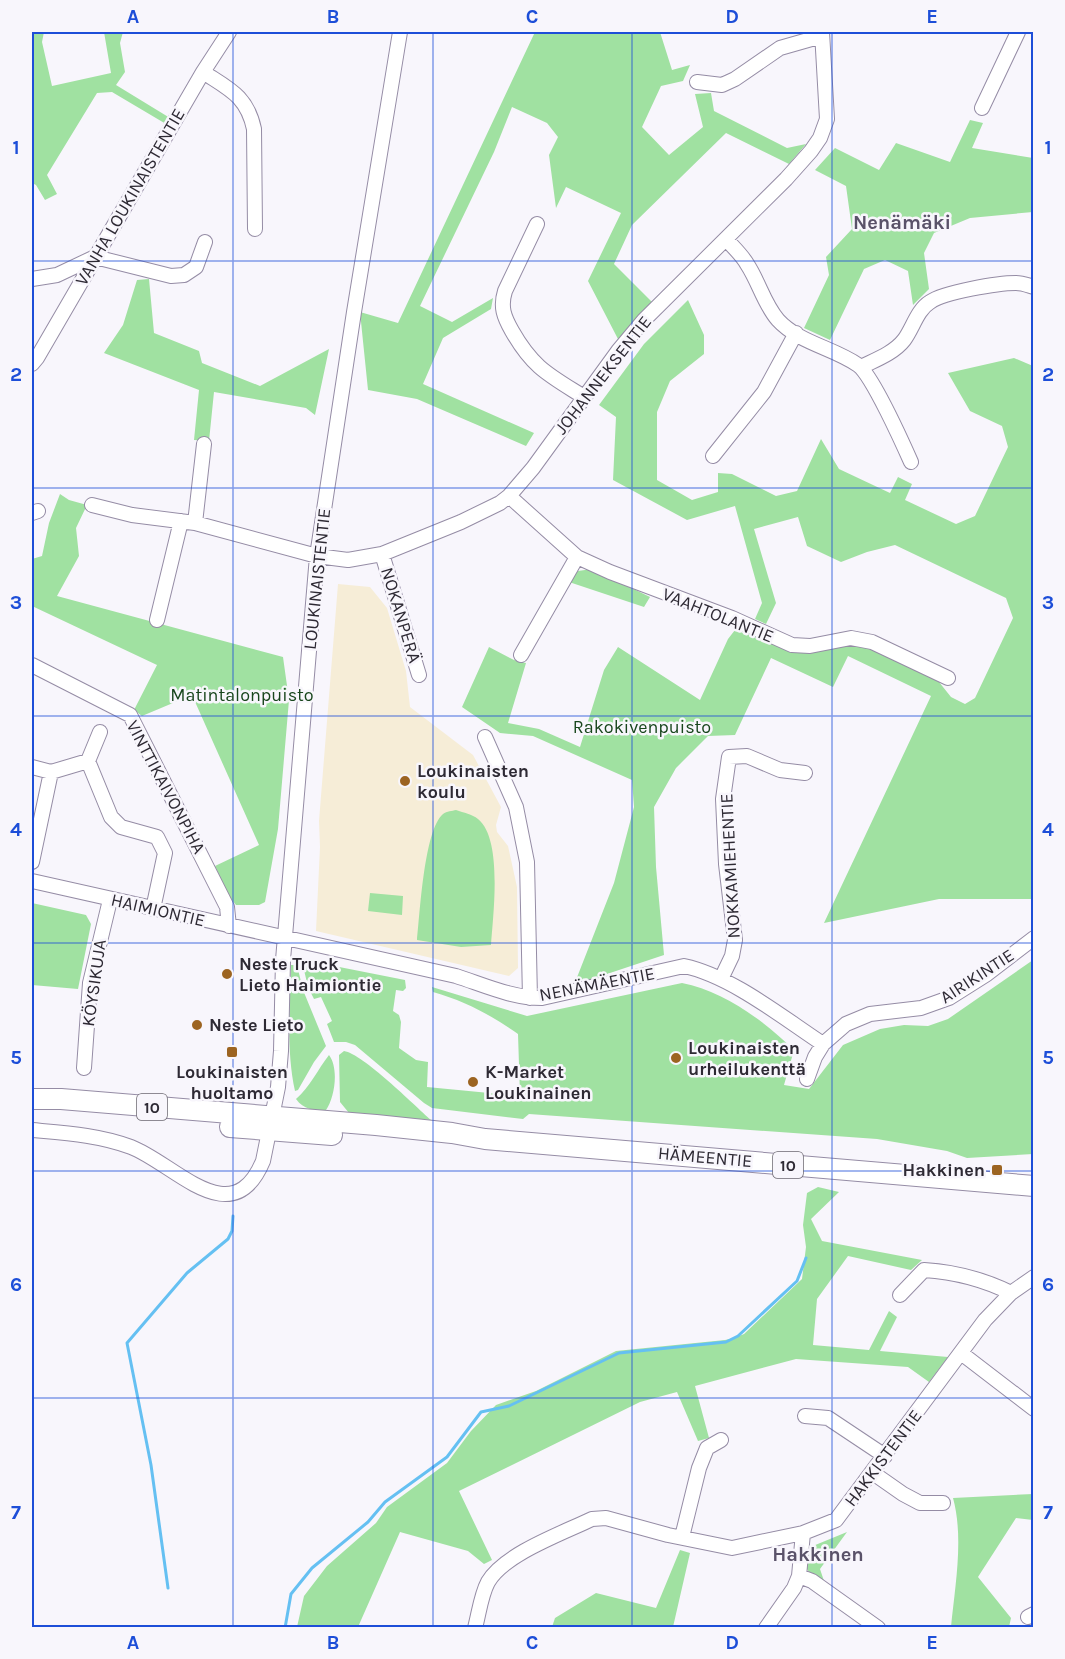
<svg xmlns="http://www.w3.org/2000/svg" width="1065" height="1659" font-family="Karla,sans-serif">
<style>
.education{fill:#f6edd7}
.green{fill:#a0e1a1}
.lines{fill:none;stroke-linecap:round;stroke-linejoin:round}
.stream{stroke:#65c0f2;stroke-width:3}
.minor-casing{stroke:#958ca5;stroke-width:16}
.highway-casing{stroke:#958ca5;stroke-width:22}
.minor{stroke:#fff;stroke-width:14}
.highway{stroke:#fff;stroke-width:20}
.grid{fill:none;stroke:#1d4ed8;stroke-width:1.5;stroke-opacity:0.55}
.poi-dot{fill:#9c6421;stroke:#f8f6fc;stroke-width:2}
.labels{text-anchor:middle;stroke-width:5;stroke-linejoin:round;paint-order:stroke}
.shield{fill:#f8f6fc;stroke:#6b6770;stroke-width:1.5}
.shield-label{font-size:16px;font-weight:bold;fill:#2e2a34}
.street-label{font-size:18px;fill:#2e2a34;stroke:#f8f6fc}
.park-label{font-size:18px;fill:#18461c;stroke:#f8f6fc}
.poi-label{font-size:18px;font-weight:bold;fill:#2e2a34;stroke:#f8f6fc;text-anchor:start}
.neighbourhood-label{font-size:20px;font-weight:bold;fill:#5a5269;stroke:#f8f6fc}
.neatline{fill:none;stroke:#1d4ed8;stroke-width:2}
.grid-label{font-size:20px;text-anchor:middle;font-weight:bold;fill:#1d4ed8}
</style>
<rect width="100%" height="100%" fill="#f8f6fc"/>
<!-- education -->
<path class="education" d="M338,584L370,587L387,608L406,671L410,707L473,755L501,807L496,825L497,832L508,846L517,887L518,968L509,976L316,931L320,847L319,821Z"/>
<!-- green -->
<path class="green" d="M32,32H44L42,42L52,86L111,73L104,32H123L120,43L125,72L116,85L170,118L166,124L112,92L97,93L47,175L57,194L45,200L36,185L32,183Z
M535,32H660L672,70L690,65L683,81L661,86L642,127L669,155L703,127L695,94L711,93L714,111L787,148L806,144L789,164L726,133L632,225L614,264L652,302L618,339L588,281L621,213L566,187L556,208L549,155L558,137L547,123L512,107L494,152L420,306L452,322L493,298L491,309L443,338L423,384L534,433L526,446L417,399L368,390L360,312L398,323Z
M970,120L983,123L972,148L1033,158V212L970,218L934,233L924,253L929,289L913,305L908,271L885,260L864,269L830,340L804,328L829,275L826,257L852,229L846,186L815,170L835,148L879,170L896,143L950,162Z
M149,279L154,333L199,351L202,363L260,386L329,349L315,415L306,408L214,392L209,441L194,440L199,390L104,353L123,325L137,280Z
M688,300L704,335V354L670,381L657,412V480L692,500L718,492V473L732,474L776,496L797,491L821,439L839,469L890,493L898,477L912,484L905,500L956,524L975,516L1008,447L1002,426L970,411L948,373L1014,358L1033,366V899H939L824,923L931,696L848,656L833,687L771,658L735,735L708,736L676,768L654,807L656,867L664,955L574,985L614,883L634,807L632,780L533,736L500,733L462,707L489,647L514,660L526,663L508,723L539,729L580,747L604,670L618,647L700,700L728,639L735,630L800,653L842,646H861L878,652L939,682L951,697L965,704L975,698L1013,618L1006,598L895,545L867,552L841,562L807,546L798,517L754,529L776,603L766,624L755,619L762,603L735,506L687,520L613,480L616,417L599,405L644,344Z
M60,494L69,500L87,505L76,528L79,556L57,596L283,657L289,700L278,829L265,902L259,905H236L230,898L215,866L259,845L192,695L142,716L134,710L157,665L32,606V559L42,556L49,523Z
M592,569L650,597L644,607L569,582L578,571Z
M456,810C464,813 472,814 478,819C503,839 493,915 491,945L461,947L417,940C420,914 424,830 443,814C447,811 452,811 456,810Z
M370,893L403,896L402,915L368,911Z
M32,903L86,915L91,924L78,989L32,985Z
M1033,960V1154L967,1158L947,1151L877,1139L529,1114L523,1119L432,1108L424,1103L355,1045L346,1042H334L327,1024L332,1021L321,997L314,999L308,987L304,970L308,963H319L405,980L406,988L403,991L396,990L393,1011L399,1015L401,1022L399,1048L416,1060L428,1062L427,1087L520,1096L518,1034C491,1015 465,1001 433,992L432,987L527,1016L682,983C724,991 764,1021 794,1050L784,1085L809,1089L843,1045L880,1029L904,1025L928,1026L948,1019Z
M291,965H297L303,990L326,1046L314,1062L298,1090L295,1091C286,1050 290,1007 291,965Z
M344,1051C363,1054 414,1105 431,1120L349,1113L340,1102L339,1055Z
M329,1055C339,1068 335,1097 326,1110C313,1110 304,1110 296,1099C310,1087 318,1069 329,1055Z
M818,1187L839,1192L811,1219L822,1241L922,1260L911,1270L848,1256L817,1299L813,1345L869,1350L889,1311L897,1317L880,1351L948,1357L929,1382L908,1367L796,1359L695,1386L709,1438L698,1441L677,1392L640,1402L459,1491L492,1560L484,1564L468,1551L400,1532L358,1627H297L304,1596L327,1566L376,1523L387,1507L447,1463L471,1431L496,1405L536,1391L616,1351L725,1340L734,1338L744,1334L802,1279L806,1247L803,1225L807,1193Z
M1033,1494V1520L1016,1518L978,1577L1011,1618L1009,1627H951C955,1586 964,1538 953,1498Z
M847,1532L820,1569L824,1581L819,1582C806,1571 802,1565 808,1548Z
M680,1550L690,1553L673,1627H552L555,1618L596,1593L656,1608Z"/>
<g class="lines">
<!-- stream -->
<path class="stream" d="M168,1588L151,1465L127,1343L187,1273L228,1239L232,1231L233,1216
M285,1628L291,1594L312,1568L368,1522L385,1502L447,1457L481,1412L509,1406L619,1353L726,1342L738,1336L797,1281L806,1258"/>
<!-- minor casing -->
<g class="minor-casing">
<path id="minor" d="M203,72C229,89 247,96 254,129L255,229
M697,82L722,85L735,79L780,48L822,36
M982,108L1018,32
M537,224L505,291C500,307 504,317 512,331C533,368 549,375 584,397
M726,239C733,247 742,255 747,264C759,282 764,304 778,320C799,343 834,348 858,365C872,375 903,444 911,462
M95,257L171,276L184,275L196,267L205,242
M32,279L57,275L95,257
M32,364L37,358L203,72L229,32
M861,367C875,360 894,353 904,340C913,328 917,310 930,302C944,292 998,283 1016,283C1022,283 1027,285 1034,287
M713,456L764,392L796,333
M509,496L577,557L610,572L732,618L792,645L810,646L851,638L872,642L948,678
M92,505L132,515L195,523L317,556L348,560L382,554L461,522L500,503L509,496L533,468L618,351L644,320L786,179L811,151L820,138L827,119L822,32
M32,513L38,511
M195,523L204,444
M382,554L419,675
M157,620L181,521
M521,655L577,557
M32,665L130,715L227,907L229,926
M485,737L516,807L527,862L530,998
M88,761L111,817L121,827L157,837L165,853L153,909
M32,767L51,772
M32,862L51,772L88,761L100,732
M32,881L456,976C484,985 512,998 542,998L684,966C731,976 782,1017 823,1044
M721,979L732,956L735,940L726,864L723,799L729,757L747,756L780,770L805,773
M84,1068L90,983L110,900
M807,1079L815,1057L823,1044L846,1024L870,1014L921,1008L949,998L987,974L1034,938
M32,1130C65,1133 99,1135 131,1147C175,1164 232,1235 263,1161L278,1087L281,1051L283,960L317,556L354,312L400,32
M900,1295L924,1270C955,1272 983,1279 1011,1293
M961,1353L1034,1409
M805,1416L828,1418L885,1456
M873,1473L903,1494L920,1503H943
M682,1537L699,1468L707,1448L721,1440
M799,1576L812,1581L878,1628
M1028,1617L1034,1614
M475,1628C479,1613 481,1595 488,1582C504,1554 563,1533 592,1519L606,1518L668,1535L732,1548L803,1533L836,1520L985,1320L1011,1293L1034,1277
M766,1628L794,1588L799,1576L803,1533"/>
</g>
<!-- highway casing -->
<g class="highway-casing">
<path id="highway" d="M32,1099H61L376,1125L452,1133L485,1139L1034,1186
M230,1127L332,1135"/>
</g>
<!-- minor -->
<use href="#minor" class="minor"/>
<!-- highway -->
<use href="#highway" class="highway"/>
</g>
<!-- grid -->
<path class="grid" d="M233,32V1628M433,32V1628M632,32V1628M832,32V1628M32,261H1034M32,488H1034M32,716H1034M32,943H1034M32,1171H1034M32,1398H1034"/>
<!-- markers -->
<g class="poi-dot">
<circle cx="405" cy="781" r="6"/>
<circle cx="227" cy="974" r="6"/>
<circle cx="197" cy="1025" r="6"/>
<rect x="226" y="1046" width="12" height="12" rx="3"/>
<circle cx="676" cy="1058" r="6"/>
<circle cx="473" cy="1082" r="6"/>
<rect x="991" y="1164" width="12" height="12" rx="3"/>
</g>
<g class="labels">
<!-- shield labels -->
<g class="shield">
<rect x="137" y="1094" width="30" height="26" rx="4.5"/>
<rect x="773" y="1152" width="30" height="26" rx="4.5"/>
</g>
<g class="shield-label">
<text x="152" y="1113">10</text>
<text x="788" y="1171">10</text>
</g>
<!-- street labels -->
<g class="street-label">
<text transform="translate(130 197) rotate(-60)" y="6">VANHA LOUKINAISTENTIE</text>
<text transform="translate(603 375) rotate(-52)" y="6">JOHANNEKSENTIE</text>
<text transform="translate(317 579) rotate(-84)" y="6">LOUKINAISTENTIE</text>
<text transform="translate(401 615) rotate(73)" y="6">NOKANPERÄ</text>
<text transform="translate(718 615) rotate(22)" y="6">VAAHTOLANTIE</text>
<text transform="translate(166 787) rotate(62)" y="6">VINTTIKAIVONPIHA</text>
<text transform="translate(730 866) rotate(-93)" y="6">NOKKAMIEHENTIE</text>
<text transform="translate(158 910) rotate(13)" y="6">HAIMIONTIE</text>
<text transform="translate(977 976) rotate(-33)" y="6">AIRIKINTIE</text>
<text transform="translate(94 983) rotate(-82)" y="6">KÖYSIKUJA</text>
<text transform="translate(597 984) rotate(-11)" y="6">NENÄMÄENTIE</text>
<text transform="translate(705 1157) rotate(5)" y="6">HÄMEENTIE</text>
<text transform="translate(883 1458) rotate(-53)" y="6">HAKKISTENTIE</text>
</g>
<!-- park labels -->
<g class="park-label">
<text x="242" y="701">Matintalonpuisto</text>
<text x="642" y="733">Rakokivenpuisto</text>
</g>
<!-- poi labels -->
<g class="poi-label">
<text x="417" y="777">Loukinaisten<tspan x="417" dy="21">koulu</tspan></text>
<text x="239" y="970">Neste Truck<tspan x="239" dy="21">Lieto Haimiontie</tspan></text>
<text x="209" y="1031">Neste Lieto</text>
<text x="688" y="1054">Loukinaisten<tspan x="688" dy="21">urheilukenttä</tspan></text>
<text x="232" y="1078" text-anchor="middle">Loukinaisten<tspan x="232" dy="21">huoltamo</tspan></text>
<text x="485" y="1078">K-Market<tspan x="485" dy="21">Loukinainen</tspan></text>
<text x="985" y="1176" text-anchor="end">Hakkinen</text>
</g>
<!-- neighbourhood labels -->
<g class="neighbourhood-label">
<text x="902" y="229">Nenämäki</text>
<text x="818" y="1561">Hakkinen</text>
</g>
</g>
<!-- border -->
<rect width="1065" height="1659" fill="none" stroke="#f8f6fc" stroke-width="66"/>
<rect x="33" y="33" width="999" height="1593" class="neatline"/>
<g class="grid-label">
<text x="133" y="23">A</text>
<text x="333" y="23">B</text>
<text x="532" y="23">C</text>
<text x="732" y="23">D</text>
<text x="932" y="23">E</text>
<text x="16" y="154">1</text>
<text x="1048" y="154">1</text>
<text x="16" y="381">2</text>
<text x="1048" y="381">2</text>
<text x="16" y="609">3</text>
<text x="1048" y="609">3</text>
<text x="16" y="836">4</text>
<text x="1048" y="836">4</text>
<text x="16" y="1064">5</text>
<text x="1048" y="1064">5</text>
<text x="16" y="1291">6</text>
<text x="1048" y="1291">6</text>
<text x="16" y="1519">7</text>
<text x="1048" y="1519">7</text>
<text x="133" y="1649">A</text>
<text x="333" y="1649">B</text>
<text x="532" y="1649">C</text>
<text x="732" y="1649">D</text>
<text x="932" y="1649">E</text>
</g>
</svg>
